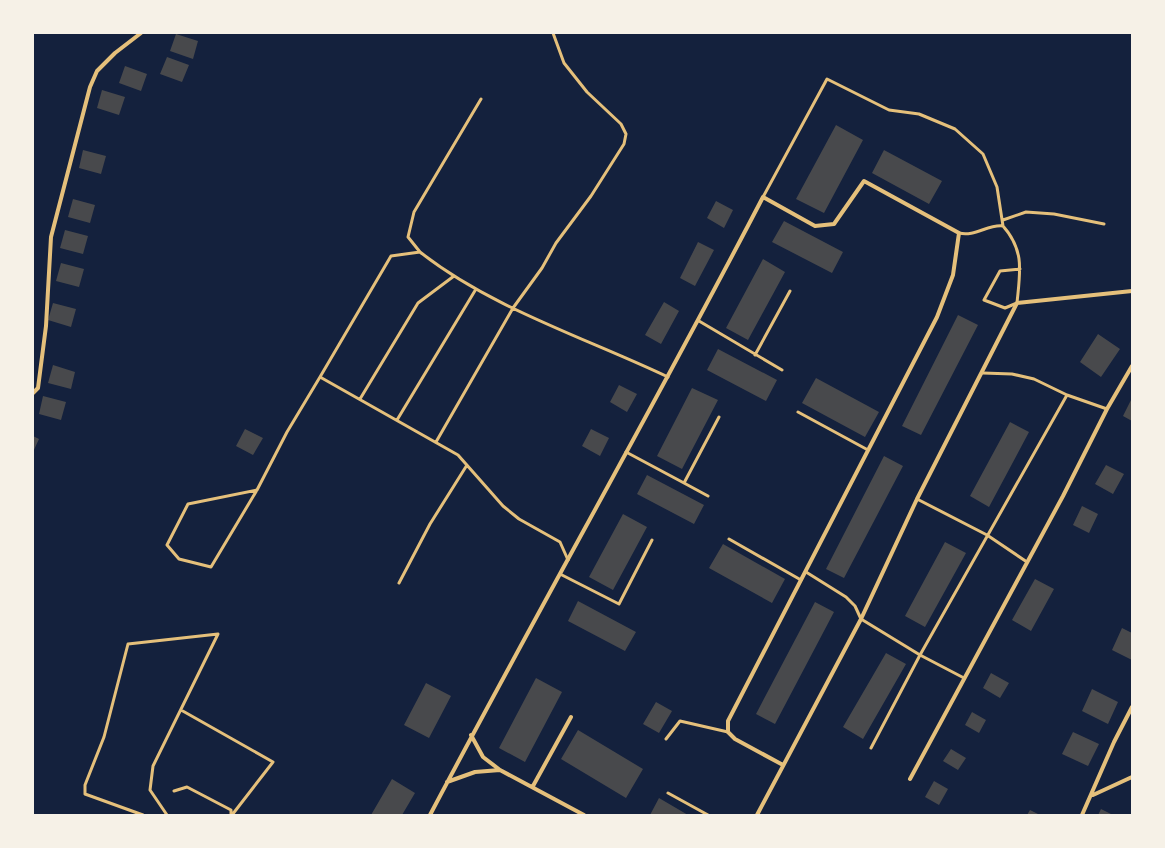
<svg xmlns="http://www.w3.org/2000/svg" width="1165" height="848" font-family="'Roboto Condensed',sans-serif">
<style>
.building{fill:#48494c}
.lines{fill:none;stroke-linecap:round;stroke-linejoin:round}
.service{stroke:#e5c07b;stroke-width:3}
.minor{stroke:#e5c07b;stroke-width:4}
</style>
<rect width="100%" height="100%" fill="#14213d"/>
<!-- building -->
<path class="building" d="M176,34L198,41L193,59L170,51Z
M167,57L189,65L182,82L160,74Z
M125,66L147,74L141,91L119,83Z
M102,90L125,97L119,115L97,108Z
M836,125L863,140L824,213L796,199Z
M83,150L106,156L101,174L79,168Z
M884,150L942,181L929,204L872,173Z
M73,199L95,205L90,223L68,217Z
M716,201L733,210L724,228L707,218Z
M784,221L843,252L832,273L772,242Z
M65,230L88,236L83,254L60,248Z
M698,242L714,250L695,286L680,278Z
M763,259L785,272L748,340L726,328Z
M61,263L84,269L79,287L56,281Z
M664,302L679,311L661,344L645,335Z
M53,303L76,309L71,327L48,320Z
M958,315L978,325L921,435L902,426Z
M1098,334L1120,349L1101,377L1080,362Z
M718,349L777,380L766,401L707,370Z
M53,365L75,372L71,389L48,383Z
M816,378L879,412L865,437L802,403Z
M619,385L637,394L627,412L610,402Z
M692,388L718,400L682,469L657,456Z
M43,396L66,402L61,420L39,414Z
M1132,398V421L1123,416Z
M1010,422L1029,432L989,507L970,496Z
M245,429L263,438L253,455L236,446Z
M591,429L609,438L600,456L582,446Z
M33,436L39,439L33,452Z
M884,456L903,466L844,578L826,569Z
M1106,465L1124,474L1113,494L1095,484Z
M647,475L704,505L694,524L637,494Z
M1082,506L1098,514L1089,533L1073,525Z
M623,514L647,527L613,590L589,577Z
M945,542L966,553L925,627L905,616Z
M723,544L785,579L772,603L709,568Z
M1035,579L1054,589L1031,631L1012,620Z
M578,601L636,632L625,651L568,621Z
M815,602L834,612L775,724L756,714Z
M1122,628L1132,633V660L1112,650Z
M886,653L906,664L863,739L843,727Z
M991,673L1009,683L1000,698L983,688Z
M536,678L562,692L525,762L499,748Z
M426,683L451,696L429,738L404,725Z
M1092,689L1118,702L1108,724L1082,711Z
M656,702L672,711L659,733L643,724Z
M972,712L986,720L979,733L965,725Z
M578,730L643,769L626,798L561,759Z
M1073,732L1099,744L1088,766L1062,754Z
M951,749L966,758L958,770L943,761Z
M392,779L415,793L402,815H371Z
M934,781L948,789L939,805L925,797Z
M659,798L688,815H650Z
M1101,809L1113,815H1098Z
M1030,810L1040,815H1027Z"/>
<g class="lines">
<!-- service -->
<path class="service" d="M763,197L827,79L889,110L919,114L955,129L983,154L997,187L1003,226
M1003,220L1026,212L1054,214L1104,224
M959,233C975,237 988,224 1003,226C1025,251 1020,272 1017,303L1005,308L984,300L1000,271L1020,269
M420,252L408,237L414,212L481,99
M699,321L782,370
M755,355L790,291
M983,373L1012,374L1034,379L1067,395L1107,409
M320,377L391,256L420,252C491,308 586,338 668,377
M360,399L418,303L454,276
M798,412L868,450
M397,420L476,289
M436,442L513,308L542,268L556,243L591,196L624,144L626,134L621,124L587,92L564,63L553,33
M626,452L684,483L719,417
M684,483L708,496
M257,490L188,504L167,545L179,559L211,567L257,490L287,432L320,377L458,455L503,506L519,519L560,542L568,560
M917,499L987,535L1027,562
M729,539L801,580
M806,572L846,597L855,606L861,619L920,655L964,678
M560,574L619,604L652,540
M399,583L430,524L467,465
M181,710L273,762L232,815
M666,739L680,721L728,732
M871,748L920,655L1067,395
M174,791L187,787L231,810V815
M668,793L708,815
M143,815L85,794V785L104,737L128,644L218,634L153,766L150,790L167,815"/>
<!-- minor -->
<path class="minor" d="M33,393L38,388L46,326L51,237L90,87L97,71L115,53L141,33
M471,735L483,757L500,770
M910,779L1063,496L1107,409L1132,366
M447,782L475,772L500,770L584,815
M533,786L571,717
M1093,795L1132,777
M430,815C539,608 655,405 763,197L815,226L834,224L864,181L959,233L953,275L937,317L728,721V732L735,739L783,765
M757,815L861,619L917,499L1017,303L1132,291
M1082,815L1114,742L1132,707"/>
</g>
<!-- border -->
<rect width="1165" height="848" fill="none" stroke="#f6f1e7" stroke-width="68"/>
</svg>
